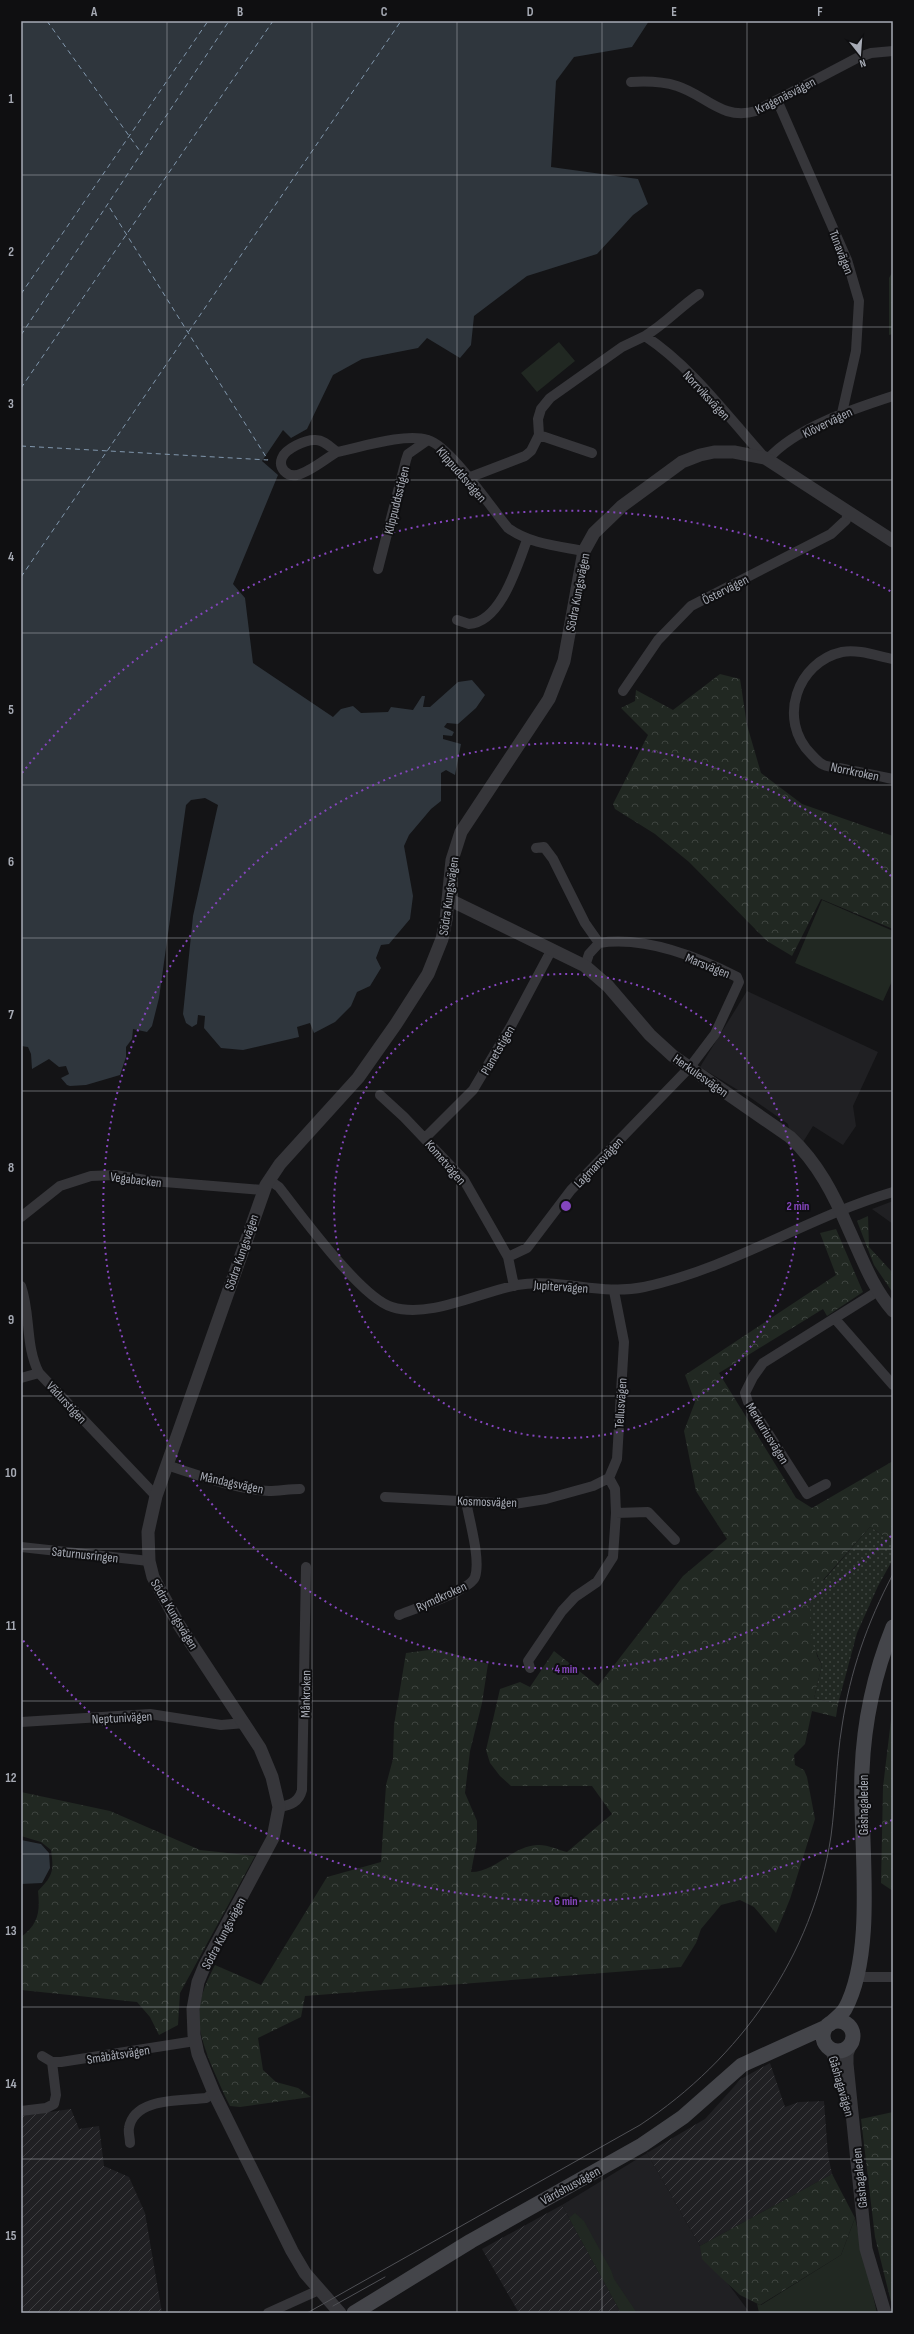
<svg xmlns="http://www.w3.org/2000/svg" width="914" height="2334" font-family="'Sofia Sans Condensed',sans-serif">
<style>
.built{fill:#202023}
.industrial{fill:url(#industrial-furrows)}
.forest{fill:url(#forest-crowns)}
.park{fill:#212822}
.garden{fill:url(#garden-dots)}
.water{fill:#2f363d}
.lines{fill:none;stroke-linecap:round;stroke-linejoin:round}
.ferry{stroke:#8197ad;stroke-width:1;stroke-dasharray:5 4;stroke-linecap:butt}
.minor{stroke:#36363a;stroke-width:10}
.tertiary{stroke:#36363a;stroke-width:13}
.secondary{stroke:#44454a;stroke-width:15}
.tram{stroke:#4f5055;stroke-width:1}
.grid{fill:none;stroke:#a7abb5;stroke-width:1;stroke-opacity:0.55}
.ring{fill:none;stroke:#8445bd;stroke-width:2;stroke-dasharray:2 4}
.labels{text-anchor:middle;stroke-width:4;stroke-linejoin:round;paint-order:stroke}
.street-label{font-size:13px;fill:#a7abb5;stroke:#0f0f11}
.centre{fill:#8445bd;stroke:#0f0f11;stroke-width:2}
.ring-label{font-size:12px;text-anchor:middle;font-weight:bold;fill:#8445bd;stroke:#0f0f11;stroke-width:4;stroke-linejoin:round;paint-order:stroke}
.neatline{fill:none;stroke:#a7abb5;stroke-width:1.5}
.grid-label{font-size:13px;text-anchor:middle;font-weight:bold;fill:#a7abb5}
</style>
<defs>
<pattern id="industrial-furrows" width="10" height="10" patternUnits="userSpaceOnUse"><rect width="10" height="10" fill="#202023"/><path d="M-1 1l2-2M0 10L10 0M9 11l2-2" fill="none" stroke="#3e3e41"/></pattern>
<pattern id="forest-crowns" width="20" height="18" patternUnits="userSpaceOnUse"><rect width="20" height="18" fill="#212822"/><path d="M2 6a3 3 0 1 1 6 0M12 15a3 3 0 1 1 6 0" fill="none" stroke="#3e4440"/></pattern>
<pattern id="garden-dots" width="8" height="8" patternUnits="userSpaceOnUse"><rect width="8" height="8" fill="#212822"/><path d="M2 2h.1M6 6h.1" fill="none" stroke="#3e4440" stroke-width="1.8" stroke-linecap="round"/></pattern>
</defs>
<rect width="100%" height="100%" fill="#141416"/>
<!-- built -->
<path class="built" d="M747,991L878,1052L853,1106L856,1126L843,1145L813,1126L803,1142L789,1129L788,1124L751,1098L700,1067Z
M893,1201V1224L872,1209Z
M647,2153L700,2246L750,2313H621L562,2205Z"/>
<!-- industrial -->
<path class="industrial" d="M770,2063L785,2107L799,2102L824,2101L828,2155L832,2174L700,2246L647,2153L705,2119L741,2079Z
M71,2109L79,2129L99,2126L104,2166L129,2177L145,2213L162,2313H21V2116Z
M562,2205L621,2313H519L482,2249Z"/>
<!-- forest -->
<path class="forest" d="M893,271V334L889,335V278Z
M720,674L740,679L747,725L761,773L802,804L893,836V929L821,899L792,956L767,941L689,862L655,834L615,809L613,804L648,735L621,708L635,701L636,690L673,710Z
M868,1216L869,1247L893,1273V1293L874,1265L857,1221Z
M836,1229L863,1292L827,1316L823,1309L719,1373L796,1498L812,1508L893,1461V1542L870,1527L823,1580L810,1616L817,1656L822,1665L814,1698L838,1704L836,1717L812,1711L805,1744L794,1755L795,1765L804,1770L807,1777L815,1819L790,1899L776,1933L754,1907L740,1900L721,1905L701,1929L696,1943L681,1967L305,1996L301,2017L258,2038L263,2070L276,2082L298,2088L311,2097L240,2107L230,2106C223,2093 218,2080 212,2067C195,2024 193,2007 215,1965L261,1985L327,1877L381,1862L386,1785L393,1759L394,1725L406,1653L437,1649L488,1664L482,1703L470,1751L465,1793L477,1821V1841L471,1872C495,1872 513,1846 537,1845C546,1844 559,1850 567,1852L612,1814L592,1786H511L500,1776L490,1763L486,1750L500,1689L520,1682L530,1687L554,1651L598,1686L683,1576L727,1539L696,1491L684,1431L695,1402L685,1375L836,1275L820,1233Z
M893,1703V1891L881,1883L883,1787Z
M21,1792L110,1811L200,1850L255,1856L180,1993L178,2025L159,2035L150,2017L137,2002L21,1990V1937C39,1924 40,1911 38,1891C53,1876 54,1871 51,1850L41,1842L21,1836Z
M893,2112V2310L875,2237L861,2119Z
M832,2174L855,2218L841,2255L760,2305L740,2295L714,2271L702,2259L700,2246Z"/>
<!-- park -->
<path class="park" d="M559,342L575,361L537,392L521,373Z
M822,900L893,931V979L883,1001L795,963Z
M575,2213L584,2221L611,2270L614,2279L637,2313H621L569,2218Z
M855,2218L877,2313H759L757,2304L761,2305L841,2255Z"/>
<!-- garden -->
<path class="garden" d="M870,1527L893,1542V1559L878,1586L857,1633L838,1704L814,1698L822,1665L813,1645L810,1616L811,1586L817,1576L824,1580Z"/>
<!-- water -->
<path class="water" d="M21,21H649L632,47L574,57L556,81L551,167L638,179L648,204L633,215L597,254L527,276L474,316L471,345L460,358L427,338L418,348L362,359L333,375L307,429L291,438L283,430L262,461L278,475L233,584L245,598L253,663L333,717L341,709L353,706L361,713L388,712L391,707L413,710L422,696H425L423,707H430L458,682L472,680L485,695L476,708L458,724L447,723L444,727L454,732L452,736L443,735V739L461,744L455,775L446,770L441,773V801L431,809L409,835L404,846L413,896L410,919L389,944L381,945L376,958L381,968L370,986L357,992L351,1006L335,1022L314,1033L310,1023L297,1027L299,1037L243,1050L221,1048L204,1028L205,1016L198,1015L197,1024L192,1027L186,1023L183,1014L193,916L218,805L205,798L191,800L186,805L159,998L152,1026L147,1032L133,1029L132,1039L126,1047V1057L120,1075L86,1085L70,1086L67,1085L61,1078L69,1074L66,1066L59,1067L49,1059L32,1069L31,1054L28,1047L21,1046Z
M21,1840L41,1844L49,1853L50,1868L42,1883L21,1884Z"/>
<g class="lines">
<!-- ferry -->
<path class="ferry" d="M47,21L142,154
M21,294L208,21
M21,335L229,21
M21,388L273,21
M21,446L268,460L108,205
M21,577L401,21"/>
<!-- minor -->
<path class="minor" d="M631,82C647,81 661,81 677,86C706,95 722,121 756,111L857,58L871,53L893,51
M777,100L847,260L859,301L856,351L842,413
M645,336C665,324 680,307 699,294
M539,435L592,453
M337,452C325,459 310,472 297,475C287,477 278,468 282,458C285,449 306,439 316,440C324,440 331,448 337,452C362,447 404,433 428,440C450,446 491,508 508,528C530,544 558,546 584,551
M768,459C795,428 853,409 893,396
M468,478L525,456L531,451L539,435L538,419L541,409L550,398L622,347L645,336C692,367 728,417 765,458
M378,569L406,460L408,454L428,440
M457,620L469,624C501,622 517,566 527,540
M893,659C877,656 859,649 842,652C797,662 777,720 811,754C814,757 818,762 822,764C826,767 834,767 839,768C857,772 875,775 893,779
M623,691L658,640L691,606L831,534L846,520L848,513
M536,848L544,847L553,859L585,923L599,943
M380,1095L404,1117L464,1180L508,1257L514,1286
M425,1138L473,1090L511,1026L552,949
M269,1180L279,1187C301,1215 361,1298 392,1307C429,1319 480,1292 517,1285C560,1278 602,1296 644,1287C732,1268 808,1217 893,1192
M21,1217L60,1186L91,1176L115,1175L152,1181L263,1190
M508,1257L527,1248L571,1190L690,1067L715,1034L739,982L737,977C698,957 644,936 599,943L589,954L585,966
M21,1286C31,1315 25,1346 39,1373L156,1496
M836,1320L893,1385
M21,1378L39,1373
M166,1465C199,1475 234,1489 269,1491C279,1491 289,1489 300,1489
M826,1484L807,1494L748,1402L745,1393L753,1377L763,1363L878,1291
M385,1497L514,1504L546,1499L593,1486L609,1478
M616,1513L648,1512L675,1540
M21,1547L149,1561
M399,1615C414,1609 471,1590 475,1577C481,1559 469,1520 466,1501
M530,1668L528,1661L562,1611L575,1597L597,1582L613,1557L616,1513L615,1489L609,1478L617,1459L624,1342L614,1291
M21,1722L150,1714L221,1725L245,1723
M279,1807C291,1805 299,1802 302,1790L306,1567
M856,1977H893
M42,2056L52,2062H61L195,2041
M21,2111L46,2108L54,2104L56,2095L52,2062
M130,2143C130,2138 128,2132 129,2128C134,2097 182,2101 206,2098L214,2093
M268,2313L319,2290"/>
<!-- tertiary -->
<path class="tertiary" d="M448,899L585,966L608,986L650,1035L673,1056L790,1137C818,1163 834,1195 849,1230C862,1258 872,1287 893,1311
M852,2041L847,2054V2064L866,2249L885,2313
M831,2049L843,2081
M340,2313L305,2273L292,2251L214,2093L198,2054L194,2035L193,2009L198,1982L205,1965L273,1838L279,1807L272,1777L260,1748L179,1625L153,1577L149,1561L148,1532L156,1496L266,1185L280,1164L358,1078L396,1024L428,974L442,939L446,920L452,860L461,832L549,699L564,661L584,551L594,533L622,506L682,462L700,455L714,452H734L765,458L893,541"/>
<!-- secondary -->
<path class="secondary" d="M823 2036a15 15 0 1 1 30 0a15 15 0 1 1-30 0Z
M830,2024C835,2019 841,2015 845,2009C877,1950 859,1838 862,1771C864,1720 874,1674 893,1627
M354,2313L471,2241L642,2145L683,2117L742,2065L826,2027"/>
<!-- tram -->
<path class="tram" d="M333,2306L385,2277
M307,2313L640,2125C740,2059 813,1956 831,1836C836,1799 836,1762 842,1726C850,1672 867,1623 893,1574"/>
</g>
<!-- grid -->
<path class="grid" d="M167,21V2313M312,21V2313M457,21V2313M602,21V2313M747,21V2313M21,175H893M21,327H893M21,480H893M21,633H893M21,785H893M21,938H893M21,1091H893M21,1243H893M21,1396H893M21,1549H893M21,1701H893M21,1854H893M21,2007H893M21,2159H893"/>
<!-- distance rings -->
<g class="ring">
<circle cx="566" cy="1206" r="232"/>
<path d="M891 1536A463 463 0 1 1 891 876"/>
<path d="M892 1820A695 695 0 0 1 22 1639M22 773A695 695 0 0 1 892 592"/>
</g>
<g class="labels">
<!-- street labels -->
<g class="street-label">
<text transform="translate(785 95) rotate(-27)" y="5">Kragenäsvägen</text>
<text transform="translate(842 252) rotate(69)" y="5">Tunavägen</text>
<text transform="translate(707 395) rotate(47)" y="5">Norrviksvägen</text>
<text transform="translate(827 422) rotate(-26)" y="5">Klövervägen</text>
<text transform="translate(462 474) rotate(49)" y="5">Klippuddsvägen</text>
<text transform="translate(396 500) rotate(-76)" y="5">Klippuddsstigen</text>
<text transform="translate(725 589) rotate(-27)" y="5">Östervägen</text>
<text transform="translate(577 592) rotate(-79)" y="5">Södra Kungsvägen</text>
<text transform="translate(855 771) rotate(12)" y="5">Norrkroken</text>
<text transform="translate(448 896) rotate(-82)" y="5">Södra Kungsvägen</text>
<text transform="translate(708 965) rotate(22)" y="5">Marsvägen</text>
<text transform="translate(497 1050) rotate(-60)" y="5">Planetstigen</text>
<text transform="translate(701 1075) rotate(35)" y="5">Herkulesvägen</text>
<text transform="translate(446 1162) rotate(49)" y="5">Kometvägen</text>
<text transform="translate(598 1162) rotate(-46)" y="5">Lagmansvägen</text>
<text transform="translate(136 1179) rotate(7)" y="5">Vegabacken</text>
<text transform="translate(241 1252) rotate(-71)" y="5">Södra Kungsvägen</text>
<text transform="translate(561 1286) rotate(4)" y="5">Jupitervägen</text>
<text transform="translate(67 1402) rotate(47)" y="5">Vädurstigen</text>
<text transform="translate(620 1403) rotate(-86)" y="5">Tellusvägen</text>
<text transform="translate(768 1433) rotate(58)" y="5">Merkuriusvägen</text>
<text transform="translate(232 1482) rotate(12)" y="5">Måndagsvägen</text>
<text transform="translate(487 1501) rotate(2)" y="5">Kosmosvägen</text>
<text transform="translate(85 1554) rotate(6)" y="5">Saturnusringen</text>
<text transform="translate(441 1596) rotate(-25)" y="5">Rymdkroken</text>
<text transform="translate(175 1614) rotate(59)" y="5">Södra Kungsvägen</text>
<text transform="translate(305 1694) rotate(-89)" y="5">Månkroken</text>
<text transform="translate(122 1717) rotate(-3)" y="5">Neptunivägen</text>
<text transform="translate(863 1805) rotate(-90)" y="5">Gåshagaleden</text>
<text transform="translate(223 1933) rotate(-62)" y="5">Södra Kungsvägen</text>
<text transform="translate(118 2054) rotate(-9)" y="5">Småbåtsvägen</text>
<text transform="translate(842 2086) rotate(74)" y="5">Gåshagavägen</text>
<text transform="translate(859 2178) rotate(-96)" y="5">Gåshagaleden</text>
<text transform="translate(570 2185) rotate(-29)" y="5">Värdshusvägen</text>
</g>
</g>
<circle cx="566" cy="1206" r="6" class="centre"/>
<g class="ring-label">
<text x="798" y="1210">2 min</text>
<text x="566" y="1673">4 min</text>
<text x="566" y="1905">6 min</text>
</g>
<!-- border -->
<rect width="914" height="2334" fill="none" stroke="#0f0f11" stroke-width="44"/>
<!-- north arrow -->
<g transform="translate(860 54) rotate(163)" stroke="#0f0f11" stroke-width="3" paint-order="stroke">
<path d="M0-3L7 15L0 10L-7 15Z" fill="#a7abb5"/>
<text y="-6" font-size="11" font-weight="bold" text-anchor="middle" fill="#a7abb5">N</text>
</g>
<rect x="22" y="22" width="870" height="2290" class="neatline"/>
<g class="grid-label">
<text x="94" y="16">A</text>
<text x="240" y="16">B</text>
<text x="384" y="16">C</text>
<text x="530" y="16">D</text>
<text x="674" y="16">E</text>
<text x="820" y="16">F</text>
<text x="11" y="103">1</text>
<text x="11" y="256">2</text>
<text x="11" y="408">3</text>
<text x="11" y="561">4</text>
<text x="11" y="714">5</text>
<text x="11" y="866">6</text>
<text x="11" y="1019">7</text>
<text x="11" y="1172">8</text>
<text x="11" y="1324">9</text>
<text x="11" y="1477">10</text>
<text x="11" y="1630">11</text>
<text x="11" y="1782">12</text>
<text x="11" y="1935">13</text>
<text x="11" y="2088">14</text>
<text x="11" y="2240">15</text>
</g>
</svg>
